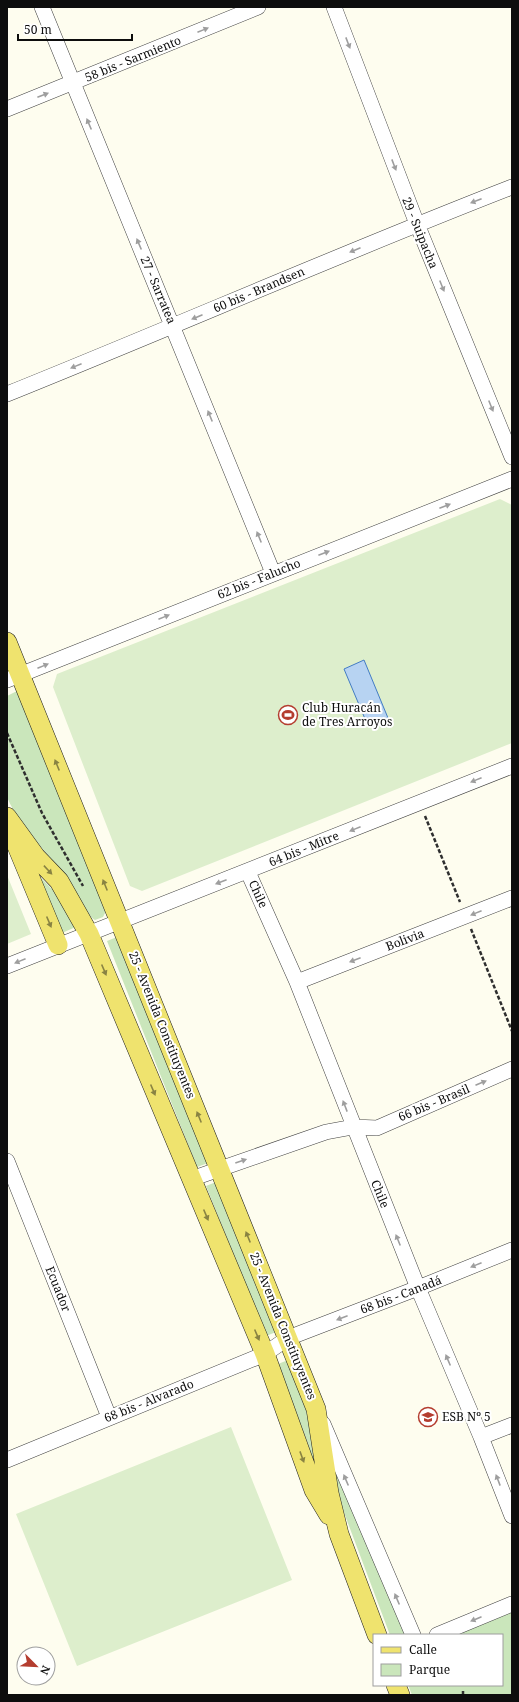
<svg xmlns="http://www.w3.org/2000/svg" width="519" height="1702" font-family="'Noto Serif',serif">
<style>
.green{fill:#cae6bb}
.pitch{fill:#dec}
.water{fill:#b7d3f2;stroke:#437cc4}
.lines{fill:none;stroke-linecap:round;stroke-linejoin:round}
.minor-casing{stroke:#404040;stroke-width:16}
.major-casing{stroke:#1e1e1e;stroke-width:20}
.path{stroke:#2f2f2f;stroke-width:2.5;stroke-dasharray:4 2;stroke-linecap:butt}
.minor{stroke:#fff;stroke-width:15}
.major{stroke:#efe36e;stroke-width:19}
.oneway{fill:#9e9e9e}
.oneway2{fill:#898342}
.labels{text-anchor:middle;stroke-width:4;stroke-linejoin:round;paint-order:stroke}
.street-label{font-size:12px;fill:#0d0d0d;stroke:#fff}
.poi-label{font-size:12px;fill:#0d0d0d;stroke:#fff;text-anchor:start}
</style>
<rect width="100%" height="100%" fill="#fefdef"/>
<!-- green -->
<path class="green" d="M17,691L106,911L103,917L95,920C87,916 77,893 71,885C51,854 21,831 7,797V696Z
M39,876L60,897L78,926L62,933Z
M117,937L208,1163L197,1167L107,941Z
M216,1182L276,1332L266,1336L206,1186Z
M288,1360L311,1423L319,1488L308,1444L278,1364Z
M332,1457L406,1635H390L340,1502Z
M512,1612V1695H412L408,1685H502V1635H453Z"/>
<!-- pitch -->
<path class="pitch" d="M500,499L512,505V743L142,891L130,886L53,687L57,674Z
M7,875L31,934L7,944Z
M231,1427L292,1580L77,1666L16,1514Z"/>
<!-- water -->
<path class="water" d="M364,660L388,718L368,726L344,669Z"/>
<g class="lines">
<!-- minor casing -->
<g class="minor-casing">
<path id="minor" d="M42,7L273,573
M334,7L417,224L512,457
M7,109L258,7
M7,394C176,326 342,253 512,187
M7,680L512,479
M248,872L297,982L418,1288L481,1437L512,1516
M7,966L512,766
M297,982L512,898
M7,1161L109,1417
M191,1179L326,1132L353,1127L377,1128L512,1069
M323,1424L413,1635
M481,1437L512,1425
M7,1460L265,1354L288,1338L418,1288L512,1250
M437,1635L512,1604"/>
</g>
<!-- major casing -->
<g class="major-casing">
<path id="major" d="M7,642L316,1409L329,1493L339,1534L377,1635
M7,817L36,857L59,881L89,934L265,1354L314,1490L329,1515
M14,839L58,945
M396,1685L400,1695"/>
</g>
<!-- path -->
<path class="path" d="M7,733L42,813L83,886
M425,816L460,902
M471,929L512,1031
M463,1691V1695"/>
<!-- minor -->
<use href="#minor" class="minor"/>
<!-- major -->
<use href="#major" class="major"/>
</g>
<!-- one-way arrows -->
<defs><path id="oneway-solid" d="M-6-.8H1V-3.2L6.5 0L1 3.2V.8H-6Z"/></defs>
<g class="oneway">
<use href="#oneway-solid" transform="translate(203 30) rotate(-22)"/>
<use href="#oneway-solid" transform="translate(348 43) rotate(69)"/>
<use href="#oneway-solid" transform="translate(43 95) rotate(-21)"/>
<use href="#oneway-solid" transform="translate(89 124) rotate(-113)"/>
<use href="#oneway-solid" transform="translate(394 165) rotate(69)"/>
<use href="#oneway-solid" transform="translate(476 201) rotate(159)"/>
<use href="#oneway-solid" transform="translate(139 244) rotate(-113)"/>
<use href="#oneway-solid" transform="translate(355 250) rotate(157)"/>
<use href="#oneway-solid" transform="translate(442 286) rotate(68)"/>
<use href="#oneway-solid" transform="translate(197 317) rotate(157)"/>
<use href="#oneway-solid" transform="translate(76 366) rotate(158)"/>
<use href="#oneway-solid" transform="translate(491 406) rotate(68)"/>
<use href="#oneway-solid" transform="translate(210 416) rotate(-112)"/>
<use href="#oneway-solid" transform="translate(445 506) rotate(-21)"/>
<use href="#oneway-solid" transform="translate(259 537) rotate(-112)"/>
<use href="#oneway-solid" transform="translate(324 553) rotate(-21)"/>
<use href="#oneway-solid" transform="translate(164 617) rotate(-22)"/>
<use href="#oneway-solid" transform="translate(43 666) rotate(-22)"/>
<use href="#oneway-solid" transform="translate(476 780) rotate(158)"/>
<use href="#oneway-solid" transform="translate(355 829) rotate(158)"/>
<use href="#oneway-solid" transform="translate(221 882) rotate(159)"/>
<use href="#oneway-solid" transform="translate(476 913) rotate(158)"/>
<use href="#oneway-solid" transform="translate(355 960) rotate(159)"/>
<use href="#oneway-solid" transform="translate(20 961) rotate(158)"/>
<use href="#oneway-solid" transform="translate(481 1083) rotate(-23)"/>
<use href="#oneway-solid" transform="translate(345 1106) rotate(-111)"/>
<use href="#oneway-solid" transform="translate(241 1161) rotate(-19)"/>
<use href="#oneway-solid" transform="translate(398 1240) rotate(-112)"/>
<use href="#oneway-solid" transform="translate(476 1265) rotate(158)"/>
<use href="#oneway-solid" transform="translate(342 1318) rotate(159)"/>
<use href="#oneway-solid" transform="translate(448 1360) rotate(-113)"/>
<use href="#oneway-solid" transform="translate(346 1480) rotate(-113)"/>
<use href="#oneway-solid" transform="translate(498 1480) rotate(-111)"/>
<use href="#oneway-solid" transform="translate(397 1599) rotate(-113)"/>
<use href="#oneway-solid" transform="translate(476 1619) rotate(157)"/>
</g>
<g class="oneway2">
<use href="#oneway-solid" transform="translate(57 765) rotate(-112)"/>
<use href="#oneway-solid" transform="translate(48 870) rotate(47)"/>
<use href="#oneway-solid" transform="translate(105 885) rotate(-112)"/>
<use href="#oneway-solid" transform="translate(49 922) rotate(67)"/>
<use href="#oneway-solid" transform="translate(104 970) rotate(67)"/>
<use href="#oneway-solid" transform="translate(153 1090) rotate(67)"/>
<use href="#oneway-solid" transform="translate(199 1117) rotate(-112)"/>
<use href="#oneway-solid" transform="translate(206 1215) rotate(67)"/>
<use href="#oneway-solid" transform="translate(248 1237) rotate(-112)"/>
<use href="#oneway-solid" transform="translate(257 1335) rotate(67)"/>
<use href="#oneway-solid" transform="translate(302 1457) rotate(70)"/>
</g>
<!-- icons -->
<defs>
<g id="stadium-ring" transform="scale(1)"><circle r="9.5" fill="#fff" stroke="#b43d2f" stroke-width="1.5"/><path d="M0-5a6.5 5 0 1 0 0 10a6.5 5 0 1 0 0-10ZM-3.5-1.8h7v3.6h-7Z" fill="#b43d2f"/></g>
<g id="school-ring" transform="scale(1)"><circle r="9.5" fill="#fff" stroke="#b43d2f" stroke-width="1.5"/><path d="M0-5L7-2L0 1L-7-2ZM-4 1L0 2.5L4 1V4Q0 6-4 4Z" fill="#b43d2f"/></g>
</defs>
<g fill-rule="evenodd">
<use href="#stadium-ring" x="288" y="715"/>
<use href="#school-ring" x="428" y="1417"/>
</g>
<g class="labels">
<!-- street labels -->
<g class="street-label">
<text transform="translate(133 59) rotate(-22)" y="4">58 bis - Sarmiento</text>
<text transform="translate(420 233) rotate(68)" y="4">29 - Suipacha</text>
<text transform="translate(158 290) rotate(67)" y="4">27 - Sarratea</text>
<text transform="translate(259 290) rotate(-23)" y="4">60 bis - Brandsen</text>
<text transform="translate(259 579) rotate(-22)" y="4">62 bis - Falucho</text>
<text transform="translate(304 849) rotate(-22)" y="4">64 bis - Mitre</text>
<text transform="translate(258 894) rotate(66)" y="4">Chile</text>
<text transform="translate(405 940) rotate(-21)" y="4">Bolivia</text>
<text transform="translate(162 1025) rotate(68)" y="4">25 - Avenida Constituyentes</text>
<text transform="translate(434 1103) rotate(-23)" y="4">66 bis - Brasil</text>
<text transform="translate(380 1194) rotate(68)" y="4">Chile</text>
<text transform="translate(58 1289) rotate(68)" y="4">Ecuador</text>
<text transform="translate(401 1295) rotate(-21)" y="4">68 bis - Canadá</text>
<text transform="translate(283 1326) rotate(68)" y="4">25 - Avenida Constituyentes</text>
<text transform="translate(149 1401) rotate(-22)" y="4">68 bis - Alvarado</text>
</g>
<!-- poi labels -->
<g class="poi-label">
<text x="302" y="712">Club Huracán<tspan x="302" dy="14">de Tres Arroyos</tspan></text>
<text x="442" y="1421">ESB Nº 5</text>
</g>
</g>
<!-- border -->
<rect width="519" height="1702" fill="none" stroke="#0d0d0d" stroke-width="16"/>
<!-- legend -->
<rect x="373" y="1634" width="130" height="52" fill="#ffffff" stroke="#9e9e9e"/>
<rect x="381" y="1647" width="20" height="6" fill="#efe36e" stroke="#9e9e9e"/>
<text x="409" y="1654" font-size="12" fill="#0d0d0d">Calle</text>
<rect x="381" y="1664" width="20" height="12" fill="#cae6bb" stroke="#9e9e9e"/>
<text x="409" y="1674" font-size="12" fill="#0d0d0d">Parque</text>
<!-- north arrow -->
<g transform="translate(36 1666) rotate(114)"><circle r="19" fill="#ffffff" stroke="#9e9e9e"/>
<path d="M0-3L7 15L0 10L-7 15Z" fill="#b43d2f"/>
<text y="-6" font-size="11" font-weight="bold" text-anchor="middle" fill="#0d0d0d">N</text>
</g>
<!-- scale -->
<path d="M18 34v6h114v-6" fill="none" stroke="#0d0d0d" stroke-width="2"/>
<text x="24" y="34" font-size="12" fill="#0d0d0d" stroke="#ffffff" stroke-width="3" paint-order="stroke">50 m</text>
</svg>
